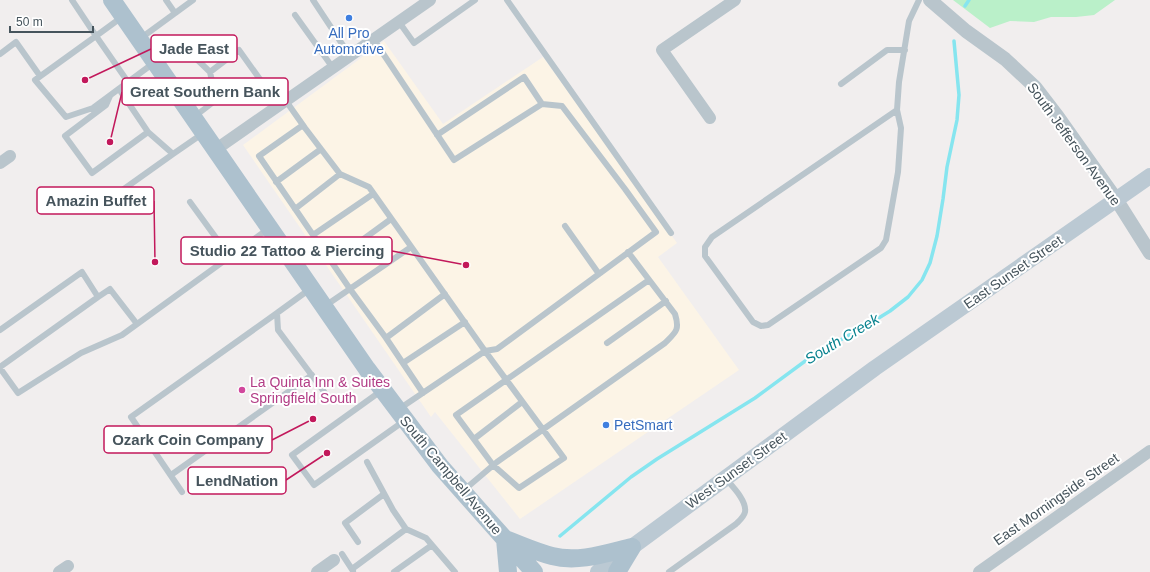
<svg xmlns="http://www.w3.org/2000/svg" width="1150" height="572" font-family="Helvetica,sans-serif">
<style>
.commercial{fill:#fcf4e6}
.green{fill:#baf0c9}
.lines{fill:none;stroke-linecap:round;stroke-linejoin:round}
.stream{stroke:#86e5ef;stroke-width:3.5}
.service{stroke:#b9c5cc;stroke-width:6}
.minor{stroke:#b9c5cc;stroke-width:12}
.tertiary{stroke:#b9c5cc;stroke-width:14}
.secondary{stroke:#bbc9d3;stroke-width:16}
.primary{stroke:#adc1ce;stroke-width:18}
.shop-dot{fill:#3f7fe0;stroke:#fff;stroke-width:1.5}
.hotel-dot{fill:#d1479c;stroke:#fff;stroke-width:1.5}
.labels{text-anchor:middle;stroke-width:4;stroke-linejoin:round;paint-order:stroke}
.shop-label{font-size:14px;fill:#366cbe;stroke:#fff}
.street-label{font-size:14px;fill:#46545c;stroke:#fff}
.hotel-label{font-size:14px;fill:#b23c85;stroke:#fff;text-anchor:start}
.water-label{font-size:15px;font-style:italic;fill:#09828f;stroke:#fff}
.leader{fill:none;stroke:#c2185b;stroke-width:1.5}
.callout-dot{fill:#c2185b;stroke:#fff;stroke-width:1.5}
.callout{fill:#fff;stroke:#c2185b;stroke-width:1.5}
.callout-label{font-size:15px;text-anchor:middle;font-weight:bold;fill:#46545c}
</style>
<rect width="100%" height="100%" fill="#f1eeee"/>
<!-- commercial -->
<path class="commercial" d="M384,41L443,124L543,57L677,243L658,257L739,370L520,519L435,412L431,417L243,145Z"/>
<!-- green -->
<path class="green" d="M953,0H1115L1094,15L1076,17H1051L1034,22L1010,21L990,28Z"/>
<g class="lines">
<!-- stream -->
<path class="stream" d="M965,6L969,0
M560,536L631,477L657,459L755,398L812,356L869,324L890,311L908,297L922,280L930,263L937,236L943,199L947,167L957,120L959,95L954,41"/>
<!-- service -->
<path class="service" d="M72,0L96,36L122,17
M166,0L175,13
M313,0L350,56
M507,0L671,233
M295,15L333,68
M399,22L414,43L475,0
M141,38L193,0
M374,40L454,160L542,104L562,106L625,189L656,232L497,349L485,351L564,458L519,488L493,465L456,415L649,280
M0,54L16,42L40,76
M128,82L96,36L35,80L66,117L93,108L155,62L182,45L210,72L239,50L279,106
M841,84L887,50H905
M119,89L148,132L173,154L202,134
M110,96L106,105L65,136L92,173L148,132
M286,101L305,128L340,174L369,187L485,351L399,409
M897,110L712,237L705,247V256L753,322L761,326L768,325L881,248L886,240L898,172L901,128L897,110L899,82L909,21L919,0
M194,117L216,100L210,72
M303,125L259,156L350,289L386,338
M437,135L524,77L542,104
M276,182L321,149
M190,202L230,257
M100,206L173,154
M295,209L340,174
M565,226L599,274
M313,235L373,194
M332,262L391,219
M310,289L277,313L278,330L325,393
M98,297L110,289L137,324
M325,306L411,247
M0,330L82,272L98,297L0,367
M607,343L666,301
M403,363L465,322
M0,368L18,393L81,353L122,335L268,229
M381,391L292,455L314,485L404,421
M423,393L386,338L445,294
M474,439L522,402
M171,475L312,375
M464,490L497,462L665,343C676,332 680,330 675,314L628,252
M182,492L131,417L277,313
M406,529L426,538L455,572
M358,542L345,523L384,494
M342,554L353,571
M352,569L406,529L393,510L367,462
M394,572L432,545
M669,572L736,524C739,521 744,517 745,512C747,501 733,487 726,479"/>
<!-- minor -->
<path class="minor" d="M710,118L662,50L735,0
M215,150L430,0
M0,163L10,156
M59,572L68,566
M317,572L334,560
M979,572L1150,451"/>
<!-- tertiary -->
<path class="tertiary" d="M930,0L966,31L1005,59L1035,87L1058,117L1116,199L1150,253"/>
<!-- secondary -->
<path class="secondary" d="M598,572L875,368L1150,176"/>
<!-- primary -->
<path class="primary" d="M112,0L367,369L440,466L534,572
M508,572L505,539C521,545 536,552 552,556C578,563 607,553 632,547
M617,572L632,547"/>
</g>
<!-- markers -->
<g class="shop-dot">
<circle cx="349" cy="18" r="4"/>
<circle cx="606" cy="425" r="4"/>
</g>
<circle class="hotel-dot" cx="242" cy="390" r="4"/>
<g class="labels">
<!-- shop labels -->
<g class="shop-label">
<text x="349" y="38">All Pro<tspan x="349" dy="16">Automotive</tspan></text>
<text x="614" y="430" text-anchor="start">PetSmart</text>
</g>
<!-- street labels -->
<g class="street-label">
<text transform="translate(1074 144) rotate(54)" y="5">South Jefferson Avenue</text>
<text transform="translate(1013 272) rotate(-35)" y="5">East Sunset Street</text>
<text transform="translate(736 470) rotate(-36)" y="5">West Sunset Street</text>
<text transform="translate(451 475) rotate(50)" y="5">South Campbell Avenue</text>
<text transform="translate(1056 499) rotate(-35)" y="5">East Morningside Street</text>
</g>
<!-- hotel labels -->
<g class="hotel-label">
<text x="250" y="387">La Quinta Inn &amp; Suites<tspan x="250" dy="16">Springfield South</tspan></text>
</g>
<!-- water labels -->
<g class="water-label">
<text transform="translate(842 339) rotate(-31)" y="5">South Creek</text>
</g>
</g>
<!-- callouts -->
<path class="leader" d="M85 80L151 49M110 142L122 92M155 262L154 201M466 265L392 251M313 419L272 440M327 453L286 480"/>
<g class="callout-dot">
<circle cx="85" cy="80" r="4"/>
<circle cx="110" cy="142" r="4"/>
<circle cx="155" cy="262" r="4"/>
<circle cx="466" cy="265" r="4"/>
<circle cx="313" cy="419" r="4"/>
<circle cx="327" cy="453" r="4"/>
</g>
<g class="callout">
<rect x="151" y="35" width="86" height="27" rx="4"/>
<rect x="122" y="78" width="166" height="27" rx="4"/>
<rect x="37" y="187" width="117" height="27" rx="4"/>
<rect x="181" y="237" width="211" height="27" rx="4"/>
<rect x="104" y="426" width="168" height="27" rx="4"/>
<rect x="188" y="467" width="98" height="27" rx="4"/>
</g>
<g class="callout-label">
<text x="194" y="54">Jade East</text>
<text x="205" y="97">Great Southern Bank</text>
<text x="96" y="206">Amazin Buffet</text>
<text x="287" y="256">Studio 22 Tattoo &amp; Piercing</text>
<text x="188" y="445">Ozark Coin Company</text>
<text x="237" y="486">LendNation</text>
</g>
<!-- scale -->
<path d="M10 26v6h83v-6" fill="none" stroke="#46545c" stroke-width="2"/>
<text x="16" y="26" font-size="12" fill="#46545c" stroke="#ffffff" stroke-width="3" paint-order="stroke">50 m</text>
</svg>
